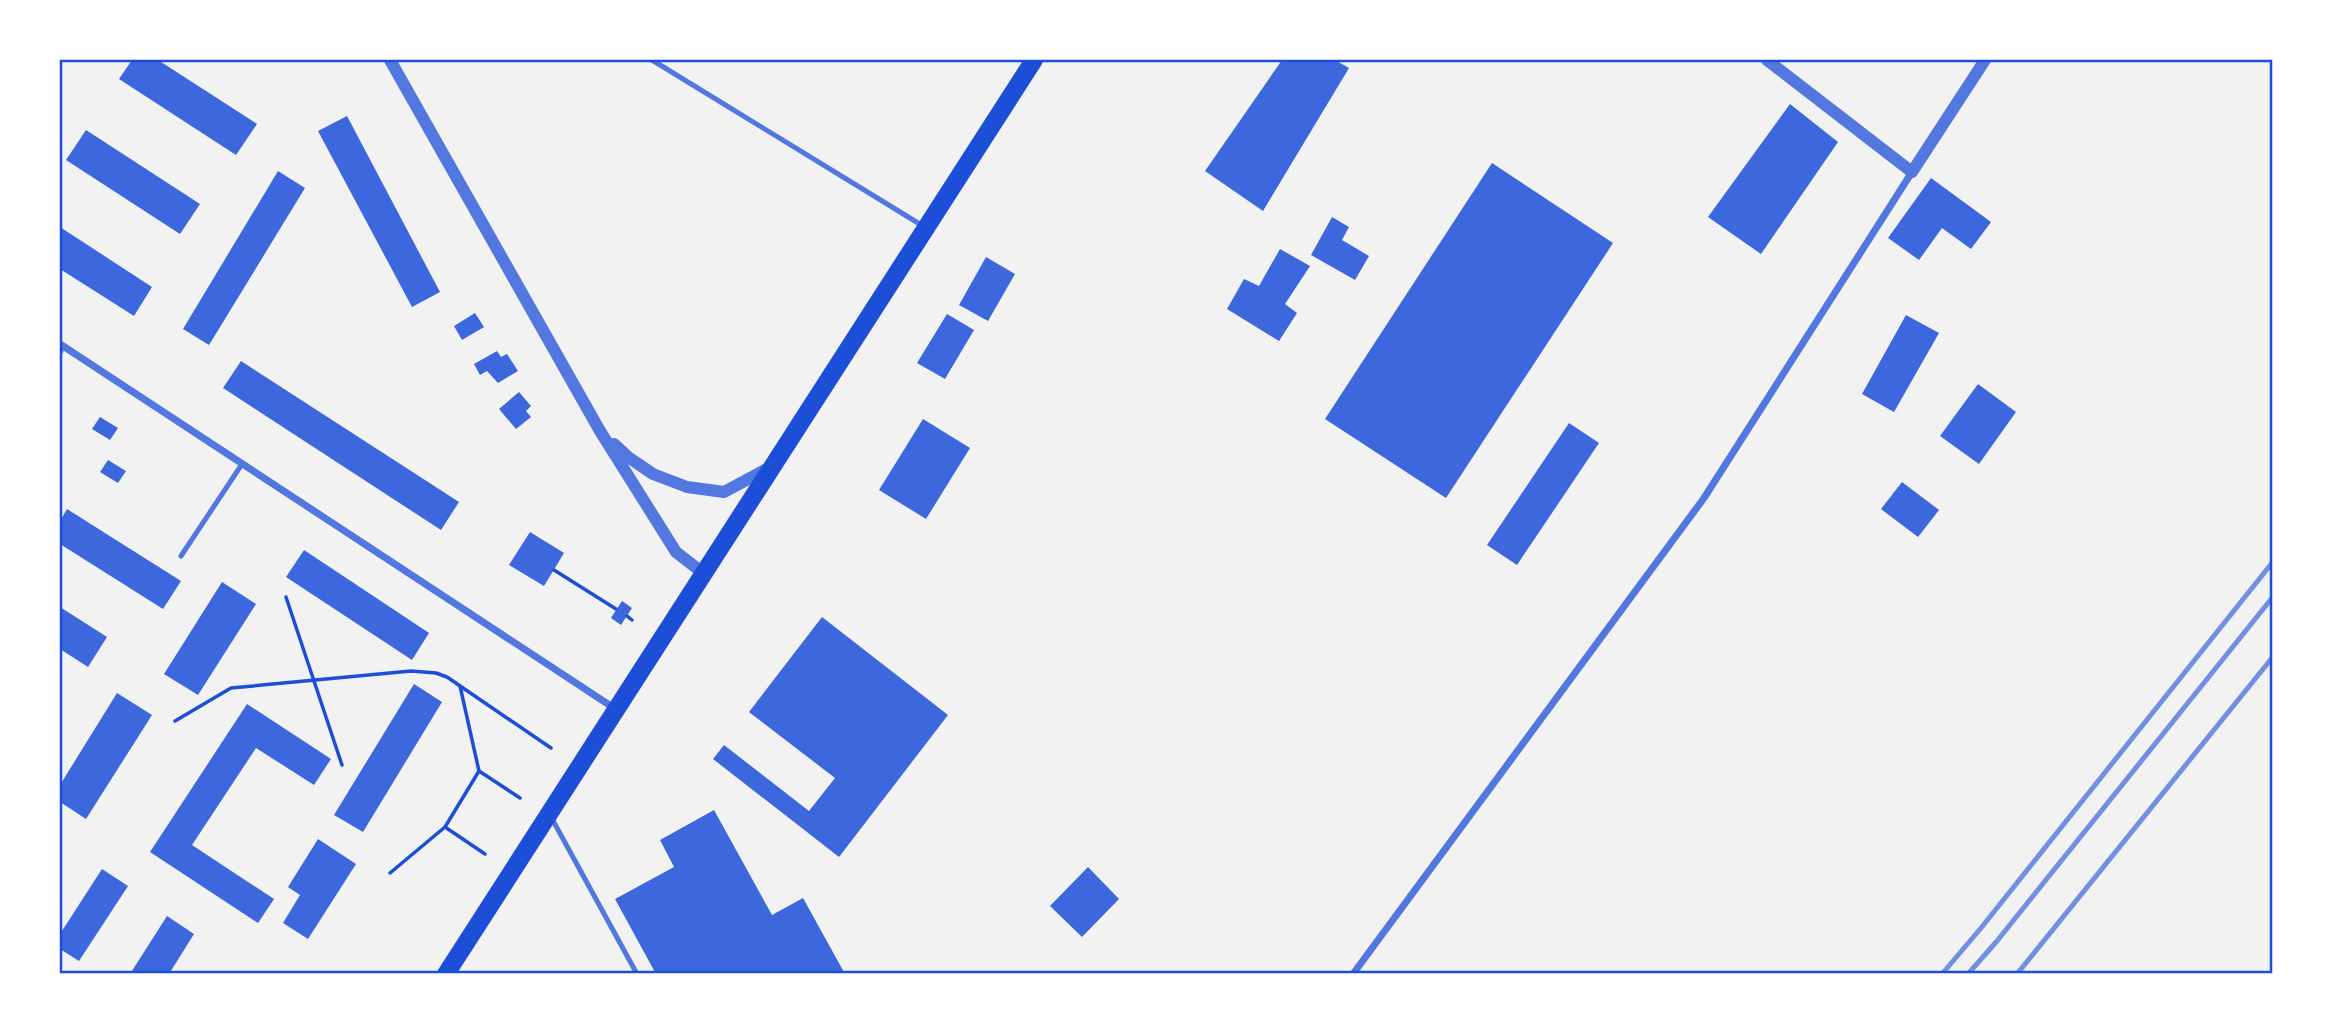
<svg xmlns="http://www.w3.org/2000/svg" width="2332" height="1033" font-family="'DM Sans',sans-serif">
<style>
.building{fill:#3d67dc}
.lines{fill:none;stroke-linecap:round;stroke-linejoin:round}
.path{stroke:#1d4ed8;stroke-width:3.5}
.service{stroke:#5277de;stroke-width:5}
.minor{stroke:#5277de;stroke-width:7}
.tertiary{stroke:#5277de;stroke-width:12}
.primary{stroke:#1d4ed8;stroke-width:18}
.rail{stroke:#7290e2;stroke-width:5}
.neatline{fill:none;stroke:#1d4ed8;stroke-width:2.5}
</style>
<rect width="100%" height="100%" fill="#f2f2f2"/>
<!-- building -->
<path class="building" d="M132,60H158L257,124L236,155L119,79Z
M1282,60H1335L1349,68L1263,211L1205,171Z
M1790,104L1838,142L1761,254L1708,217Z
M347,116L440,292L412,307L318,131Z
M86,130L200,204L180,234L66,160Z
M1492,163L1613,243L1446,498L1325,419Z
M278,171L305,188L209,345L183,329Z
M1931,178L1991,222L1971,249L1942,228L1919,260L1888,238Z
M1332,217L1349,227L1342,240L1369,256L1355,280L1311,255Z
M60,227L152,287L134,316L60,269Z
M1280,249L1310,266L1285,304L1297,313L1279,341L1227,309L1244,279L1259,286Z
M986,257L1015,274L988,321L959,305Z
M475,313L484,327L462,340L454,326Z
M947,314L974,330L945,379L917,363Z
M1906,315L1939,333L1894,412L1862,394Z
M497,351L501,357L507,354L518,371L498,383L487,371L480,375L474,364Z
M241,361L459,502L441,530L223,388Z
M1978,384L2016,412L1979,464L1940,436Z
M519,392L531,406L526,411L531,417L516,429L499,409Z
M100,417L118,428L110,440L92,429Z
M923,419L970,448L926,519L879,490Z
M1569,423L1599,443L1517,565L1487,545Z
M108,460L126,471L118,483L100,472Z
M1902,482L1939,510L1918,537L1881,509Z
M67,509L181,581L163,609L60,544V521Z
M530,532L564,553L544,586L509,565Z
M304,550L429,633L412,660L286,577Z
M222,582L256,604L198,695L164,674Z
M622,601L632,608L621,625L611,618Z
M60,607L107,637L88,667L60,649Z
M822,617L948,715L839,857L713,759L724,745L809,811L835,778L749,712Z
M414,684L442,702L363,832L334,815Z
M117,693L152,715L86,819L60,802V785Z
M247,704L331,759L314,785L256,748L192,845L274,899L258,923L150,852Z
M714,810L772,915L803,898L845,974H656L615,899L674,867L660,840Z
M318,839L356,864L308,939L283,923L300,895L288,887Z
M1088,867L1119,899L1082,937L1050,906Z
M102,869L128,886L79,961L60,949V934Z
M167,916L194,934L169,974H130Z"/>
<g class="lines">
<!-- path -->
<path class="path" d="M554,570L616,609
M286,597L342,765
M627,616L632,620
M175,721L231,688L411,671L436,673L447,677L551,748
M479,771L520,798
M445,827L485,854
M390,873L445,827L479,771L460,686"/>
<!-- service -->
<path class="service" d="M652,60L923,226
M60,353L63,347
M181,556L242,464
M551,817L637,974"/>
<!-- minor -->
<path class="minor" d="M60,344L617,710
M1353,974L1704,498L1912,172"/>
<!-- tertiary -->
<path class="tertiary" d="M390,60L600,431L676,552L703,573
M1767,60L1912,172L1985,60
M614,444L628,457L653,474L687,487L724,492L769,468"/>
<!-- primary -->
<path class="primary" d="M446,974L1034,60"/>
<!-- rail -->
<path class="rail" d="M1942,974L1981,928L2272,563
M1968,974L1997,941L2272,598
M2017,974L2272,658"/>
</g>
<!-- border -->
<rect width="2332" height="1033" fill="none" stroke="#ffffff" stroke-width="122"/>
<rect x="61" y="61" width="2210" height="911" class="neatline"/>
</svg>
